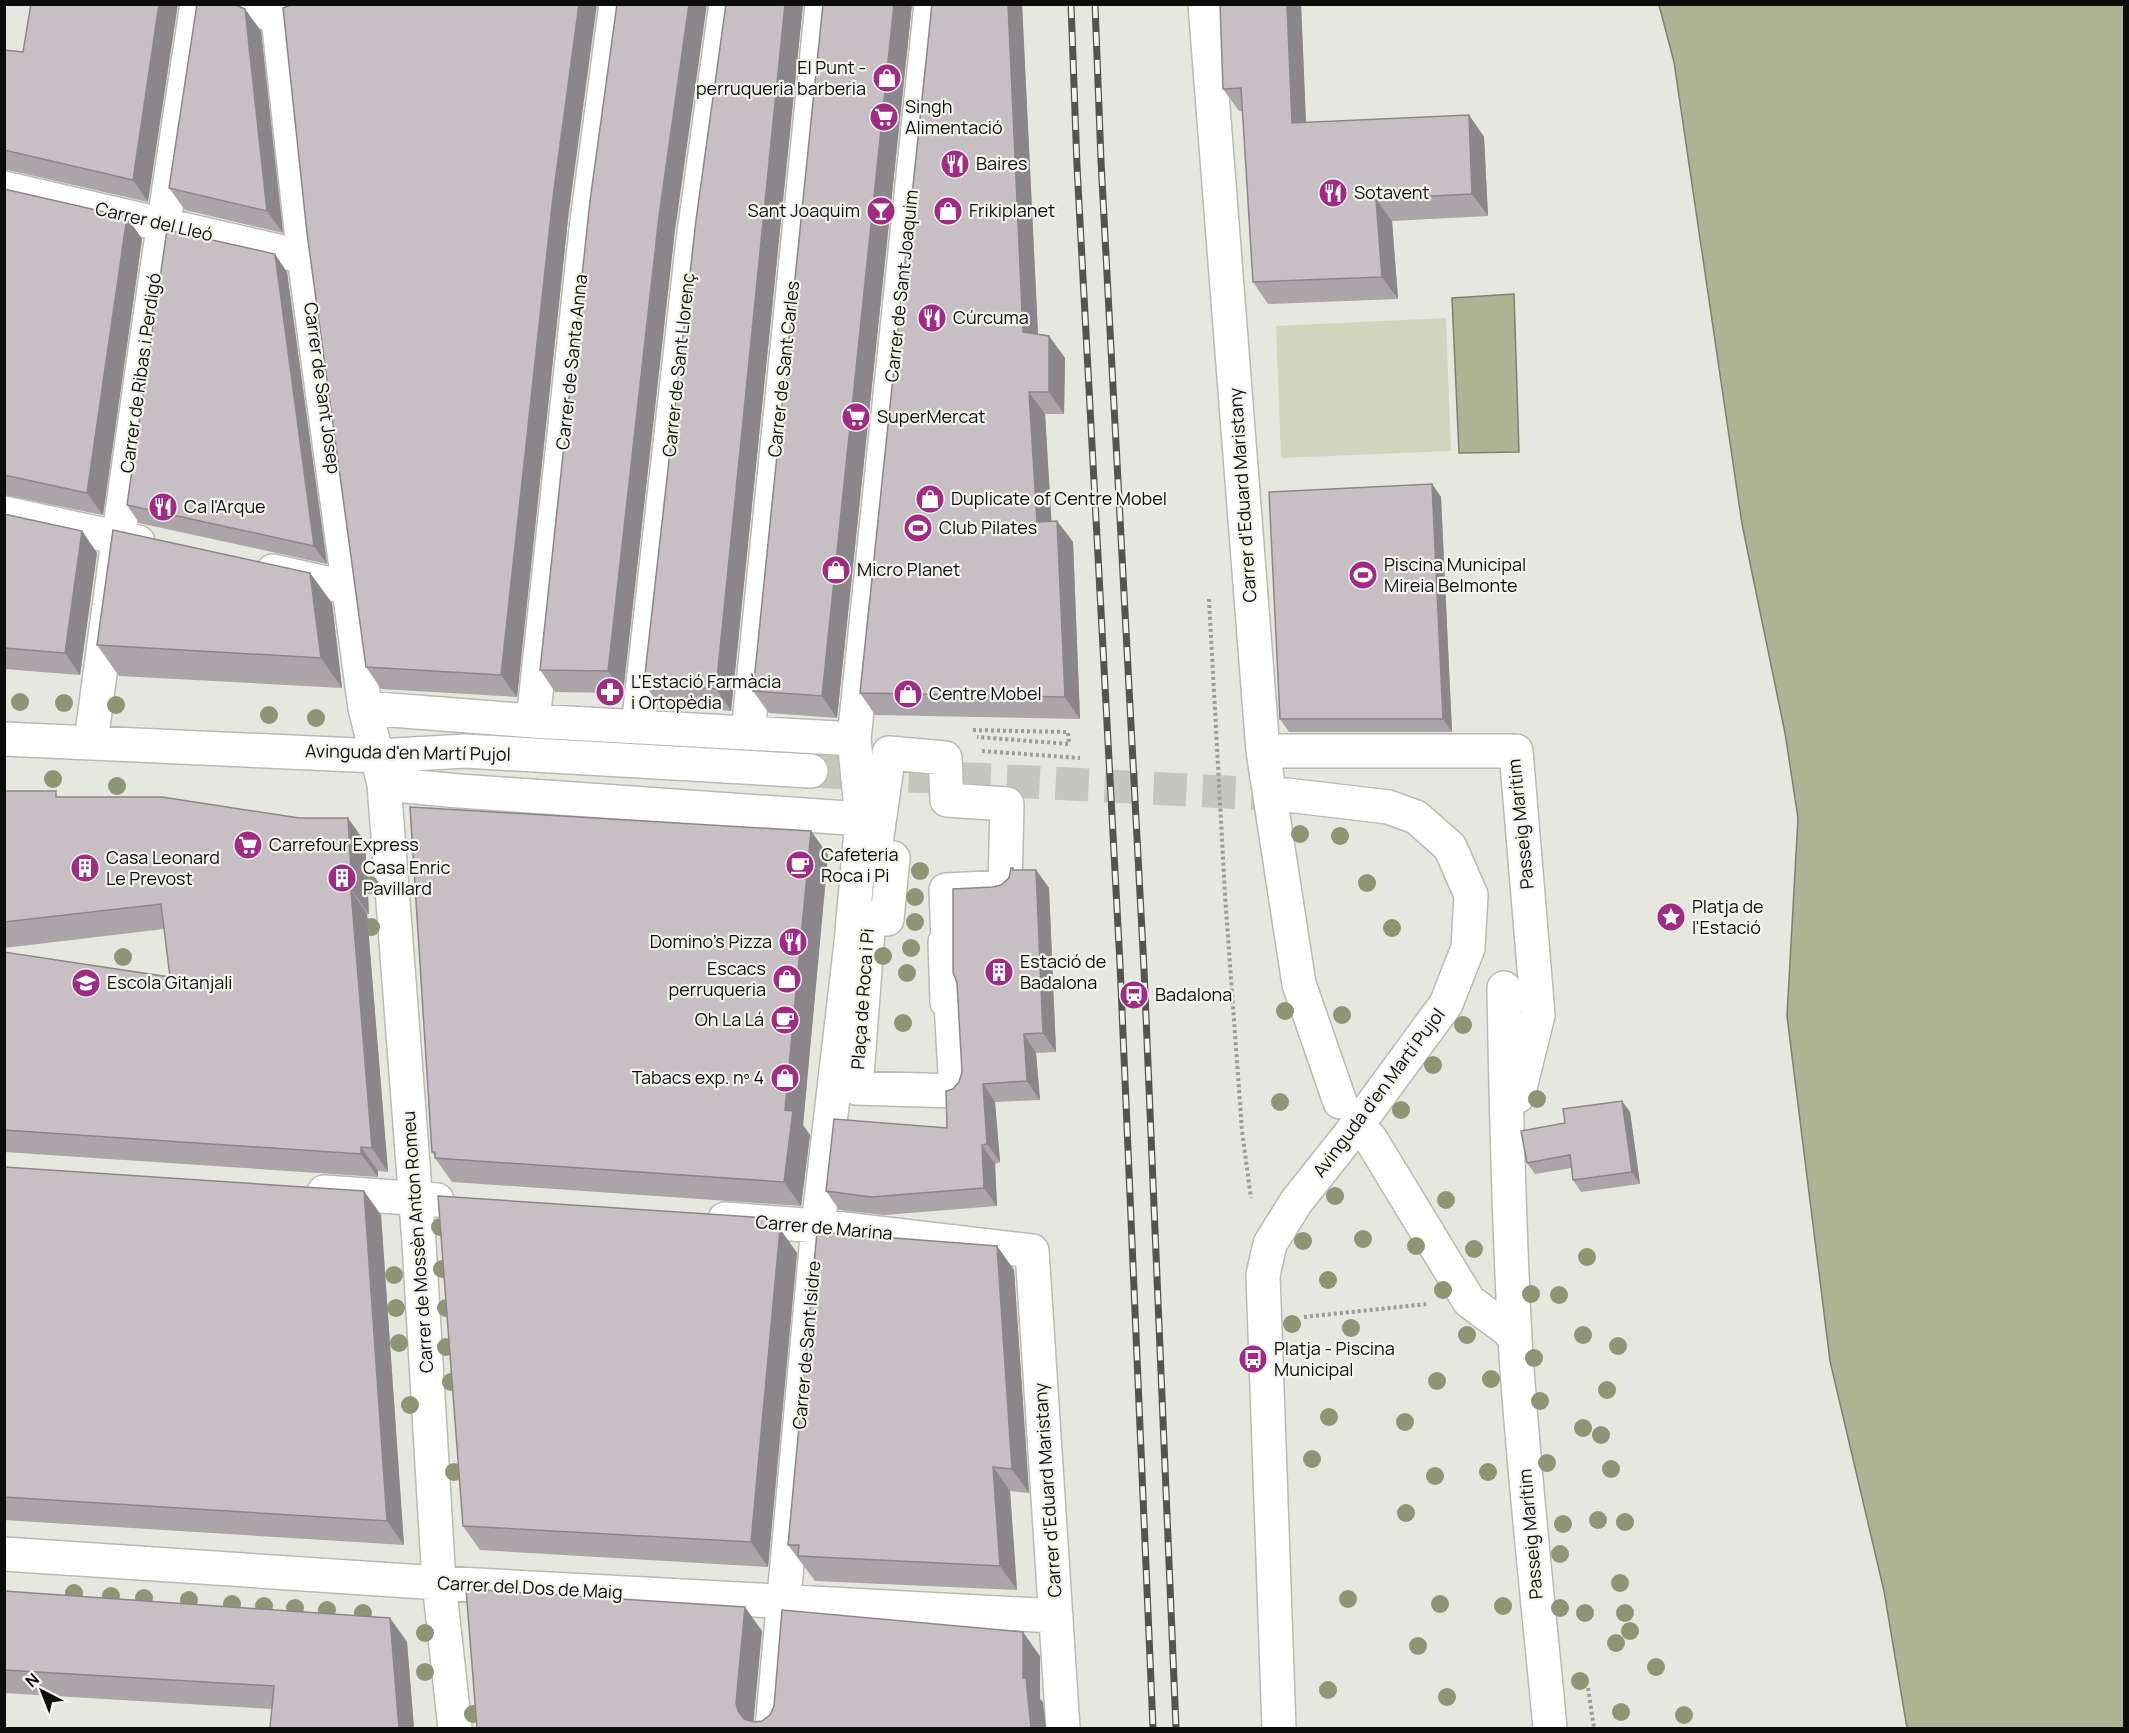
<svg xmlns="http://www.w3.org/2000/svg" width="2129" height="1733" font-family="Manrope,sans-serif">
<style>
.pitch{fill:#d0d5bd}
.water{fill:#adb393;stroke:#7d816a;stroke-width:1.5}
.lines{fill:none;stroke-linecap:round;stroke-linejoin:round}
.minor-tunnel{stroke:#c5c7bf;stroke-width:33;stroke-dasharray:33 16;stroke-linecap:butt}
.minor-casing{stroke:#b9bbb3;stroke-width:36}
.path{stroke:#9a9c95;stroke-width:4;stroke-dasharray:3 3;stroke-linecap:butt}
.minor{stroke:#fff;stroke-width:33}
.rail-casing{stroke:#52544f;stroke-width:7}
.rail{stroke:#f3f5ed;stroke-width:4.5;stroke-dasharray:14;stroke-linecap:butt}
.tree{fill:#8f9473}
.wall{fill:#aba4a9}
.shaded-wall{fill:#8b8689}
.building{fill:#c7bfc4;stroke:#8b8689;stroke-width:1.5}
.labels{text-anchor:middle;stroke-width:4.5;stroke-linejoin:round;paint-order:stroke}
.poi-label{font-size:18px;fill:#0c0d0a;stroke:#f3f5ed;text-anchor:start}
.street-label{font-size:18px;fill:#0c0d0a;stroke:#f3f5ed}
</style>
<rect width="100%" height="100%" fill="#e6e8df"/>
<!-- pitch -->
<path class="pitch" d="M1446,318L1451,451L1281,458L1276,326Z"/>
<!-- water -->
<path class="water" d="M1659,5H2124V1728H1907L1884,1591L1830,1361L1787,1016L1798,818L1785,733L1742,524L1674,62Z
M1514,294L1519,452L1459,453L1452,298Z"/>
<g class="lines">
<!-- minor-tunnel -->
<path class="minor-tunnel" d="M811,771L1287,795"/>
<!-- minor casing -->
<g class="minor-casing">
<path id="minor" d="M244,4L278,18
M1205,4L1263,751L1299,984L1340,1102
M278,18L304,257L365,708L384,784L419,1243L439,1583L455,1728
M4,188L304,257
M4,513L138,542
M273,571L349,588
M365,708L533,721L854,739
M533,721L587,221L616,4
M638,727L693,240L726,4
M748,733L822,4
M4,739L378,756L465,751L811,771
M91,742C123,496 159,250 197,4
M1263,751H1516L1538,1015L1518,1096
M889,753L945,758L947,800L1007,804L1005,887L946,890L948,941L945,942L947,1002H951L956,1091L856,1088L869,917L887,919L893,858L874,857Z
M384,784L459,791L862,819
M1504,988C1506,1105 1509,1222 1515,1339C1523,1469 1538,1599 1550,1728
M1370,1138L1469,1301L1508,1330L1515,1339
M324,1192L437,1200
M725,1219L818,1226L1032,1251L1063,1728
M4,1554L439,1583L1056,1616
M772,1728L818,1226L851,943L862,819L854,739L931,4
M1279,1728L1263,1275L1270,1244L1296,1202L1358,1124L1446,1004L1468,948L1471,895L1450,847L1416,817L1388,807L1287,795"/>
</g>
<!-- path -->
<path class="path" d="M1209,599L1225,895L1242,1131L1251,1198
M973,730L1068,732L1069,744L977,737
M982,751L1080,758
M1304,1317L1427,1304
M1588,1688L1594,1728"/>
<!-- minor -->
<use href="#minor" class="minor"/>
<!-- rail casing -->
<g class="rail-casing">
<path id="rail" d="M1071,4L1077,166L1120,964L1153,1728
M1095,4L1101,161L1144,969L1176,1728"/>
</g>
<!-- rail -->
<use href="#rail" class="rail"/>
</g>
<!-- trees -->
<g class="tree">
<circle cx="20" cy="702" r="9"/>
<circle cx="64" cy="703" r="9"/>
<circle cx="116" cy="705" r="9"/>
<circle cx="269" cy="715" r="9"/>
<circle cx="316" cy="718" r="9"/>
<circle cx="53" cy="779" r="9"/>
<circle cx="117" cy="786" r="9"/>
<circle cx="1300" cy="834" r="9"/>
<circle cx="1340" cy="836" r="9"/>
<circle cx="920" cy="871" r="9"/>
<circle cx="1367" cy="883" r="9"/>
<circle cx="370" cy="885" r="9"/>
<circle cx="915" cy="897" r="9"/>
<circle cx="915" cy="922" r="9"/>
<circle cx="371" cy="927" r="9"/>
<circle cx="1392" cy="928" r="9"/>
<circle cx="911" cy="948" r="9"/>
<circle cx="883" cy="956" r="9"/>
<circle cx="123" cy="957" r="9"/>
<circle cx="907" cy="973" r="9"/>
<circle cx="1285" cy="1011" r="9"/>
<circle cx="1342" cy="1015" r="9"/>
<circle cx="903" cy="1023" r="9"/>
<circle cx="1463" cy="1025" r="9"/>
<circle cx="1433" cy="1065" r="9"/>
<circle cx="1537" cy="1099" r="9"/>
<circle cx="1280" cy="1102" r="9"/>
<circle cx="1401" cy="1110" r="9"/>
<circle cx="1335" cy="1196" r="9"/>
<circle cx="1446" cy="1200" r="9"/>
<circle cx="440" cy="1227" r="9"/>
<circle cx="1363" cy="1239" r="9"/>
<circle cx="1303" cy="1241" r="9"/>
<circle cx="1416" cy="1246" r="9"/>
<circle cx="1474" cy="1249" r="9"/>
<circle cx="1587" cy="1257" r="9"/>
<circle cx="442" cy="1269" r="9"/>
<circle cx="394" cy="1275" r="9"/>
<circle cx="1328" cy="1280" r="9"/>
<circle cx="1443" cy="1290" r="9"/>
<circle cx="1531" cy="1294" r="9"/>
<circle cx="1559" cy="1295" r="9"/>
<circle cx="396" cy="1308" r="9"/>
<circle cx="446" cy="1308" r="9"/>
<circle cx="1292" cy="1324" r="9"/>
<circle cx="1351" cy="1328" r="9"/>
<circle cx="1467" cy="1335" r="9"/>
<circle cx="1583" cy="1335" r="9"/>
<circle cx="399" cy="1343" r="9"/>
<circle cx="1618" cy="1346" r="9"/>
<circle cx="446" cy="1347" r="9"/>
<circle cx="1534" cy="1358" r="9"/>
<circle cx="1491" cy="1379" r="9"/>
<circle cx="1437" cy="1381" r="9"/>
<circle cx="451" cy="1382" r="9"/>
<circle cx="1607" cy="1390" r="9"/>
<circle cx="1540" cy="1401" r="9"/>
<circle cx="410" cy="1405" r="9"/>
<circle cx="1329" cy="1417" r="9"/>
<circle cx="1405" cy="1422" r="9"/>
<circle cx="1583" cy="1428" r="9"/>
<circle cx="1601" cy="1435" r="9"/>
<circle cx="1312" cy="1459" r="9"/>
<circle cx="1547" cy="1463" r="9"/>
<circle cx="1611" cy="1469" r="9"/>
<circle cx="454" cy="1472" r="9"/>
<circle cx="1488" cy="1472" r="9"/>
<circle cx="1435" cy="1476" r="9"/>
<circle cx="1406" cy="1513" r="9"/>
<circle cx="1598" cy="1520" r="9"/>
<circle cx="1625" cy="1522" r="9"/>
<circle cx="1563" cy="1524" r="9"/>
<circle cx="1560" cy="1554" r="9"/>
<circle cx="1620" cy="1583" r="9"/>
<circle cx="74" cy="1593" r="9"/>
<circle cx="111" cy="1596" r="9"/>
<circle cx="144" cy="1598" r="9"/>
<circle cx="1348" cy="1599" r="9"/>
<circle cx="189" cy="1600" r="9"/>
<circle cx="232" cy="1604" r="9"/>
<circle cx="1440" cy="1604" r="9"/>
<circle cx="264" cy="1606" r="9"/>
<circle cx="1503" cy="1606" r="9"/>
<circle cx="295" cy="1608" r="9"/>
<circle cx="1560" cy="1608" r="9"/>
<circle cx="327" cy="1610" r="9"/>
<circle cx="363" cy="1613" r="9"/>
<circle cx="1585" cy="1613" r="9"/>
<circle cx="1625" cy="1613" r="9"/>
<circle cx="1630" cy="1631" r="9"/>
<circle cx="425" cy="1633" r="9"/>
<circle cx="1616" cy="1643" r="9"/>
<circle cx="1418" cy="1646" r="9"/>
<circle cx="1656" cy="1667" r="9"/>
<circle cx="425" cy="1672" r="9"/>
<circle cx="1580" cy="1681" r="9"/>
<circle cx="1328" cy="1690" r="9"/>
<circle cx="1447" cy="1697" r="9"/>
<circle cx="1621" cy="1712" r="9"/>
<circle cx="473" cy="1714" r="9"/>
<circle cx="1684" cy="1715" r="9"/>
</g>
<!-- wall -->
<path class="wall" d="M31,4L148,202L8,170H4V50L23,52Z
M726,4H803L731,711L659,705L644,683Z
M823,4H912L837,718L769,713L753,691Z
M932,4H1022L1038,334L1049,336L1065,358L1064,414H1045L1051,521H1057L1073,542L1080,719L875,715L860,693Z
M1220,4H1301L1306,123L1469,115L1484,137L1488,216L1392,221L1398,299L1268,304L1253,282L1243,111H1239L1223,89Z
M245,9L261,31L283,233L185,210L169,188Z
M4,189L127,217L142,239L103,515L4,495Z
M568,219L517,697L381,689L366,667Z
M674,238L623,693L555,692L540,670Z
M287,272L327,564L139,523L127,505Z
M1432,484L1441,497L1452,732H1289L1280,719Z
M4,514L82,531L97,553L80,675L4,669Z
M310,573L332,603L342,688L119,676L97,645Z
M4,791L60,797L365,842L369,914H367L388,1172L378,1171V1177L4,1152V952L170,977L164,929L4,948Z
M811,831L828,855L803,1125L810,1135L801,1206L452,1182L435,1158V1156L432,1152Z
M1015,870H1036L1049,888L1056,1052L1036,1053L1040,1100L995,1102L1000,1162L995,1164L997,1206L884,1215L839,1210L826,1191L947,1128L953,1089L959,1082L962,1072L993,887L1001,885Z
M1630,1112L1640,1184L1581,1192L1573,1180L1571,1168L1535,1174L1527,1163Z
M4,1167L364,1191L381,1215L404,1545L4,1520Z
M774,1228L780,1229L797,1253L768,1567L480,1550L463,1526Z
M997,1246L1014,1270L1029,1493L1010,1491L1017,1590L815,1581L788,1545Z
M4,1591L390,1618L407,1642L414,1728H270L272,1709L4,1693Z"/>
<!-- shaded-wall -->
<path class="shaded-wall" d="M159,4H178L148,202L133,180Z
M579,4H597L568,219L517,697L501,675L553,197Z
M689,4H707L674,238L623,693L608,671L659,216Z
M785,4H803L731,711L716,689Z
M894,4H912L837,718L822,696Z
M1008,4H1022L1039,354L1023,332Z
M1287,4H1301L1307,146L1292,123Z
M245,9L261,31L283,233L267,211Z
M1469,115L1484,137L1488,216L1472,194Z
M1376,199L1392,221L1398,299L1382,277Z
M127,217L142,239L103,515L87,493Z
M275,254L287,272L327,564L314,546Z
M1049,336L1065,358L1064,414L1049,392Z
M1029,392L1045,414L1053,544L1037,522Z
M1432,484L1441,497L1452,732L1443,719Z
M1057,521L1073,542L1080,719L1065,697Z
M82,531L97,553L80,675L65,653Z
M310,573L332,603L342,688L321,658Z
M348,818L365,842L369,914L352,890Z
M811,831L828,855L803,1125L810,1135L801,1206L784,1182L785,1110Z
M1036,870L1049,888L1056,1052L1043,1033Z
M351,890L367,914L388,1172L372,1148Z
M1024,1034L1036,1053L1040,1100L1027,1081Z
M983,1084L995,1102L1000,1162L987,1144Z
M1622,1101L1630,1112L1640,1184L1632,1172Z
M982,1145L995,1164L997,1206L984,1188Z
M361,1147L378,1171V1177L361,1154Z
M364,1191L381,1215L404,1545L387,1521Z
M767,1218L779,1235L780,1229L797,1253L768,1567L751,1542Z
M997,1246L1014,1270L1029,1493L1012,1469Z
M993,1467L1010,1491L1017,1590L1000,1566Z
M745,1607L762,1631L753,1727L750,1728L738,1711L736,1703Z
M390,1618L407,1642L414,1728H399Z
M1023,1632L1040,1656V1699L1043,1702L1046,1728H1031L1023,1678Z"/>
<!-- building -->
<path class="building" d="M31,4H159L133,180L4,150V50L23,52Z
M197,4H234L245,9L267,211L169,188Z
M293,4H579L553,197L501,675L366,667L307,233L283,8Z
M617,4H689L659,216L608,671L540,670L590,201Z
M726,4H785L716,689L644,683L696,220Z
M823,4H894L822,696L753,691Z
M932,4H1008L1023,332L1049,336V392H1029L1037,522L1057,521L1065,697L860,693Z
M1220,4H1287L1292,123L1469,115L1472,194L1376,199L1382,277L1253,282L1241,88L1223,89Z
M4,189L127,217L87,493L4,475Z
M167,230L275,254L314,546L127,505Z
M1432,484L1443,719H1280L1269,492Z
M4,514L82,531L65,653L4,648Z
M113,530L310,573L321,658L97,645Z
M4,791H56V797H162L299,818H348L352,890H351L372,1148L361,1147V1154L4,1130V952L170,977L161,904L4,922Z
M410,807L811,831L785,1110L793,1111L784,1182L435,1158V1152H432Z
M1011,868H1013V870H1036L1043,1033L1024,1034L1027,1081L983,1084L987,1144L982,1145L984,1188L871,1197L826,1191L834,1119L947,1128L946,1091L953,1089L959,1082L962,1072L957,983L953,972V889L993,887L1001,885L1009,878Z
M1622,1101L1632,1172L1573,1180L1570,1155L1527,1163L1521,1131L1565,1123L1563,1109Z
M4,1167L364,1191L387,1521L4,1497Z
M438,1196L767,1218V1228L780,1229L751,1542L463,1526Z
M817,1232L997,1246L1012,1469L993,1467L1000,1566L798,1556L799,1545H788Z
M466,1589L745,1607L736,1703L738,1711L744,1719L754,1722L762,1721L770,1715L774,1706L782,1610L1023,1632V1678H1026L1031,1728H477Z
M4,1591L390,1618L399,1728H270L274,1686L4,1670Z"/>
<!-- icons -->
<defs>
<g id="shop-disc" transform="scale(1.5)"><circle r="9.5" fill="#a12b84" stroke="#f3f5ed"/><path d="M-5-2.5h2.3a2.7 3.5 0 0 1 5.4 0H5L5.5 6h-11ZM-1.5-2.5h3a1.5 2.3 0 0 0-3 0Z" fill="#fff"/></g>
<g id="supermarket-disc" transform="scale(1.5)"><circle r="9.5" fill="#a12b84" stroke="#f3f5ed"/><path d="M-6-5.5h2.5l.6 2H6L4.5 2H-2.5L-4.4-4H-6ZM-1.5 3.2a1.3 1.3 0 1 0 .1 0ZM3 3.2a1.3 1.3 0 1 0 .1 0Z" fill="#fff"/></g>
<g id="restaurant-disc" transform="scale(1.5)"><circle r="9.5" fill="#a12b84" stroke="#f3f5ed"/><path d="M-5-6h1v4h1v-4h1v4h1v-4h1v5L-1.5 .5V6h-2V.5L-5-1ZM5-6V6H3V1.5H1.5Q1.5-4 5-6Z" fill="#fff"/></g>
<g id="bar-disc" transform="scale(1.5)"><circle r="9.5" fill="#a12b84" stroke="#f3f5ed"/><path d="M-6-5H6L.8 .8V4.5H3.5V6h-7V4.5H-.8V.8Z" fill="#fff"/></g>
<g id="stadium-disc" transform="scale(1.5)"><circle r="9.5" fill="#a12b84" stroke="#f3f5ed"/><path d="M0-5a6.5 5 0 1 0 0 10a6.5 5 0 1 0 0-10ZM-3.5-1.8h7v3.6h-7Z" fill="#fff"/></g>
<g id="pharmacy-disc" transform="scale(1.5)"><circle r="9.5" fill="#a12b84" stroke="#f3f5ed"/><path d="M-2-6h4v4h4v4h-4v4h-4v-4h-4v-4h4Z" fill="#fff"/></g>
<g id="cafe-disc" transform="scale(1.5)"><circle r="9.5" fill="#a12b84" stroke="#f3f5ed"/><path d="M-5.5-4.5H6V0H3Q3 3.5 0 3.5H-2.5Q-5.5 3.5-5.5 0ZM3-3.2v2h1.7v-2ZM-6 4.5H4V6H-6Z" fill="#fff"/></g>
<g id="building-disc" transform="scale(1.5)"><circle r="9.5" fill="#a12b84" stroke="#f3f5ed"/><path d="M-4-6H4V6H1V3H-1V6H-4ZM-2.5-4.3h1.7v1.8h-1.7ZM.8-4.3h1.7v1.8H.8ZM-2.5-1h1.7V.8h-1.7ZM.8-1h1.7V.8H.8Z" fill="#fff"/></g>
<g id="sight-disc" transform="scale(1.5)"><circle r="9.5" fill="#a12b84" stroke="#f3f5ed"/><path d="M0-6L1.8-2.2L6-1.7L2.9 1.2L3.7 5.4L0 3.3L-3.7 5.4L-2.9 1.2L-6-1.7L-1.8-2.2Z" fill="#fff"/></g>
<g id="school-disc" transform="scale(1.5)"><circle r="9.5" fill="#a12b84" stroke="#f3f5ed"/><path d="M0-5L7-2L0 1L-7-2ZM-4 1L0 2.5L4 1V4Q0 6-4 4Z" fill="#fff"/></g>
<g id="station-disc" transform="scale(1.5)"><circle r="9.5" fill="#a12b84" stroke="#f3f5ed"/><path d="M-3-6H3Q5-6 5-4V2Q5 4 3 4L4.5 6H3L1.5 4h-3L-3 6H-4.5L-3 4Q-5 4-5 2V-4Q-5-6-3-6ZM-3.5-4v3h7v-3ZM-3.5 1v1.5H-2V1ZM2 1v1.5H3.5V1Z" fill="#fff"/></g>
<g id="bus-disc" transform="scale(1.5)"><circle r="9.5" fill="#a12b84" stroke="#f3f5ed"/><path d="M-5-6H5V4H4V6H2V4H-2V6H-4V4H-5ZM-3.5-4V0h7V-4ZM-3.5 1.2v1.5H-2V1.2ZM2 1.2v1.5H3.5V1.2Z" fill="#fff"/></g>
</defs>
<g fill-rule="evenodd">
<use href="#shop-disc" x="887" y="78"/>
<use href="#supermarket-disc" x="884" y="117"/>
<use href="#restaurant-disc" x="955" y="164"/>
<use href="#restaurant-disc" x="1333" y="193"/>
<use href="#bar-disc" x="881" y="211"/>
<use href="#shop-disc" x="948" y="211"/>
<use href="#restaurant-disc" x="932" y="318"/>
<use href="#supermarket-disc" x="856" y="417"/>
<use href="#shop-disc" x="930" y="499"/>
<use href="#restaurant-disc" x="163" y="507"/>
<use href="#stadium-disc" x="918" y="528"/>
<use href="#shop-disc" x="836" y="570"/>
<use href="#stadium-disc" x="1363" y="575"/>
<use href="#pharmacy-disc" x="610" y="692"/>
<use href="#shop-disc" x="908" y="694"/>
<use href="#supermarket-disc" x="248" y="845"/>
<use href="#cafe-disc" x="800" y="865"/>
<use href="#building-disc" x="85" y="868"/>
<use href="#building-disc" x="342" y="878"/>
<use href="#sight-disc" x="1671" y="917"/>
<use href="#restaurant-disc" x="793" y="942"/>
<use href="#building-disc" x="999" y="972"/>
<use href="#shop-disc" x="787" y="979"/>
<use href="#school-disc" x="86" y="983"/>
<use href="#station-disc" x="1134" y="995"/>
<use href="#cafe-disc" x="785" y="1020"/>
<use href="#shop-disc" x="785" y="1078"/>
<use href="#bus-disc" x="1253" y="1359"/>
</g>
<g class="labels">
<!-- poi labels -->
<g class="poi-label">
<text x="866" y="74" text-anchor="end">El Punt -<tspan x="866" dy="21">perruqueria barberia</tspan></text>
<text x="905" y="113">Singh<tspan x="905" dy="21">Alimentació</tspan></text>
<text x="976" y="170">Baires</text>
<text x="1354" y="199">Sotavent</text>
<text x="860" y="217" text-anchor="end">Sant Joaquim</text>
<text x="969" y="217">Frikiplanet</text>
<text x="953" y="324">Cúrcuma</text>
<text x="877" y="423">SuperMercat</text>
<text x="951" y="505">Duplicate of Centre Mobel</text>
<text x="184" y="513">Ca l'Arque</text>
<text x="939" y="534">Club Pilates</text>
<text x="1384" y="571">Piscina Municipal<tspan x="1384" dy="21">Mireia Belmonte</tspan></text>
<text x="857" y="576">Micro Planet</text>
<text x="631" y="688">L'Estació Farmàcia<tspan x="631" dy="21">i Ortopèdia</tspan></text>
<text x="929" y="700">Centre Mobel</text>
<text x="269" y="851">Carrefour Express</text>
<text x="821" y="861">Cafeteria<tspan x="821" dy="21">Roca i Pi</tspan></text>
<text x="106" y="864">Casa Leonard<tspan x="106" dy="21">Le Prevost</tspan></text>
<text x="363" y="874">Casa Enric<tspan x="363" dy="21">Pavillard</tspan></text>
<text x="1692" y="913">Platja de<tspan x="1692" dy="21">l'Estació</tspan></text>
<text x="772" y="948" text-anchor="end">Domino's Pizza</text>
<text x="1020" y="968">Estació de<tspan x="1020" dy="21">Badalona</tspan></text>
<text x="766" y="975" text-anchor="end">Escacs<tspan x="766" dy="21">perruqueria</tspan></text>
<text x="107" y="989">Escola Gitanjali</text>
<text x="1155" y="1001">Badalona</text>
<text x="764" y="1026" text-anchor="end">Oh La Lá</text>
<text x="764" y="1084" text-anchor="end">Tabacs exp. nº 4</text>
<text x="1274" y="1355">Platja - Piscina<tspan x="1274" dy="21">Municipal</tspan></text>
</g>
<!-- street labels -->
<g class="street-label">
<text transform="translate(154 222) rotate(13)" y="6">Carrer del Lleó</text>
<text transform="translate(902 286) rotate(-84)" y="6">Carrer de Sant Joaquim</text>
<text transform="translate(572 362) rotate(-84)" y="6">Carrer de Santa Anna</text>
<text transform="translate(679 365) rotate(-84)" y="6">Carrer de Sant Llorenç</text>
<text transform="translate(784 369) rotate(-84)" y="6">Carrer de Sant Carles</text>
<text transform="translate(141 373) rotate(-82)" y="6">Carrer de Ribas i Perdigó</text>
<text transform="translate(322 388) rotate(82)" y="6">Carrer de Sant Josep</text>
<text transform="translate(1243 495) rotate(-94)" y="6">Carrer d'Eduard Maristany</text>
<text transform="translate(408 753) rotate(1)" y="6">Avinguda d'en Martí Pujol</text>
<text transform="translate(1521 824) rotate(-96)" y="6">Passeig Marítim</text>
<text transform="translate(863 999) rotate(-86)" y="6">Plaça de Roca i Pi</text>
<text transform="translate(1379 1093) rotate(-53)" y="6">Avinguda d'en Martí Pujol</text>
<text transform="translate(824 1228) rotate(5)" y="6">Carrer de Marina</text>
<text transform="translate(418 1242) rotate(-94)" y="6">Carrer de Mossèn Anton Romeu</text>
<text transform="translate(807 1345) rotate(-85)" y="6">Carrer de Sant Isidre</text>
<text transform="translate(1048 1490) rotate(-94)" y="6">Carrer d'Eduard Maristany</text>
<text transform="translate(1531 1534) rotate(-95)" y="6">Passeig Marítim</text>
<text transform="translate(530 1588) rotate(3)" y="6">Carrer del Dos de Maig</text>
</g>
</g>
<!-- border -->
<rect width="2129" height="1733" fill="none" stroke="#0c0d0a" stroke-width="12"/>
<!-- north arrow -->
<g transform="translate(42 1691) rotate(318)" stroke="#f3f5ed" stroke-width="4.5" paint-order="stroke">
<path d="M0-4.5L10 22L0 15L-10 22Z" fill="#0c0d0a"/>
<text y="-9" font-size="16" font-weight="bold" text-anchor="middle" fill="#0c0d0a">N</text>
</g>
</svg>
